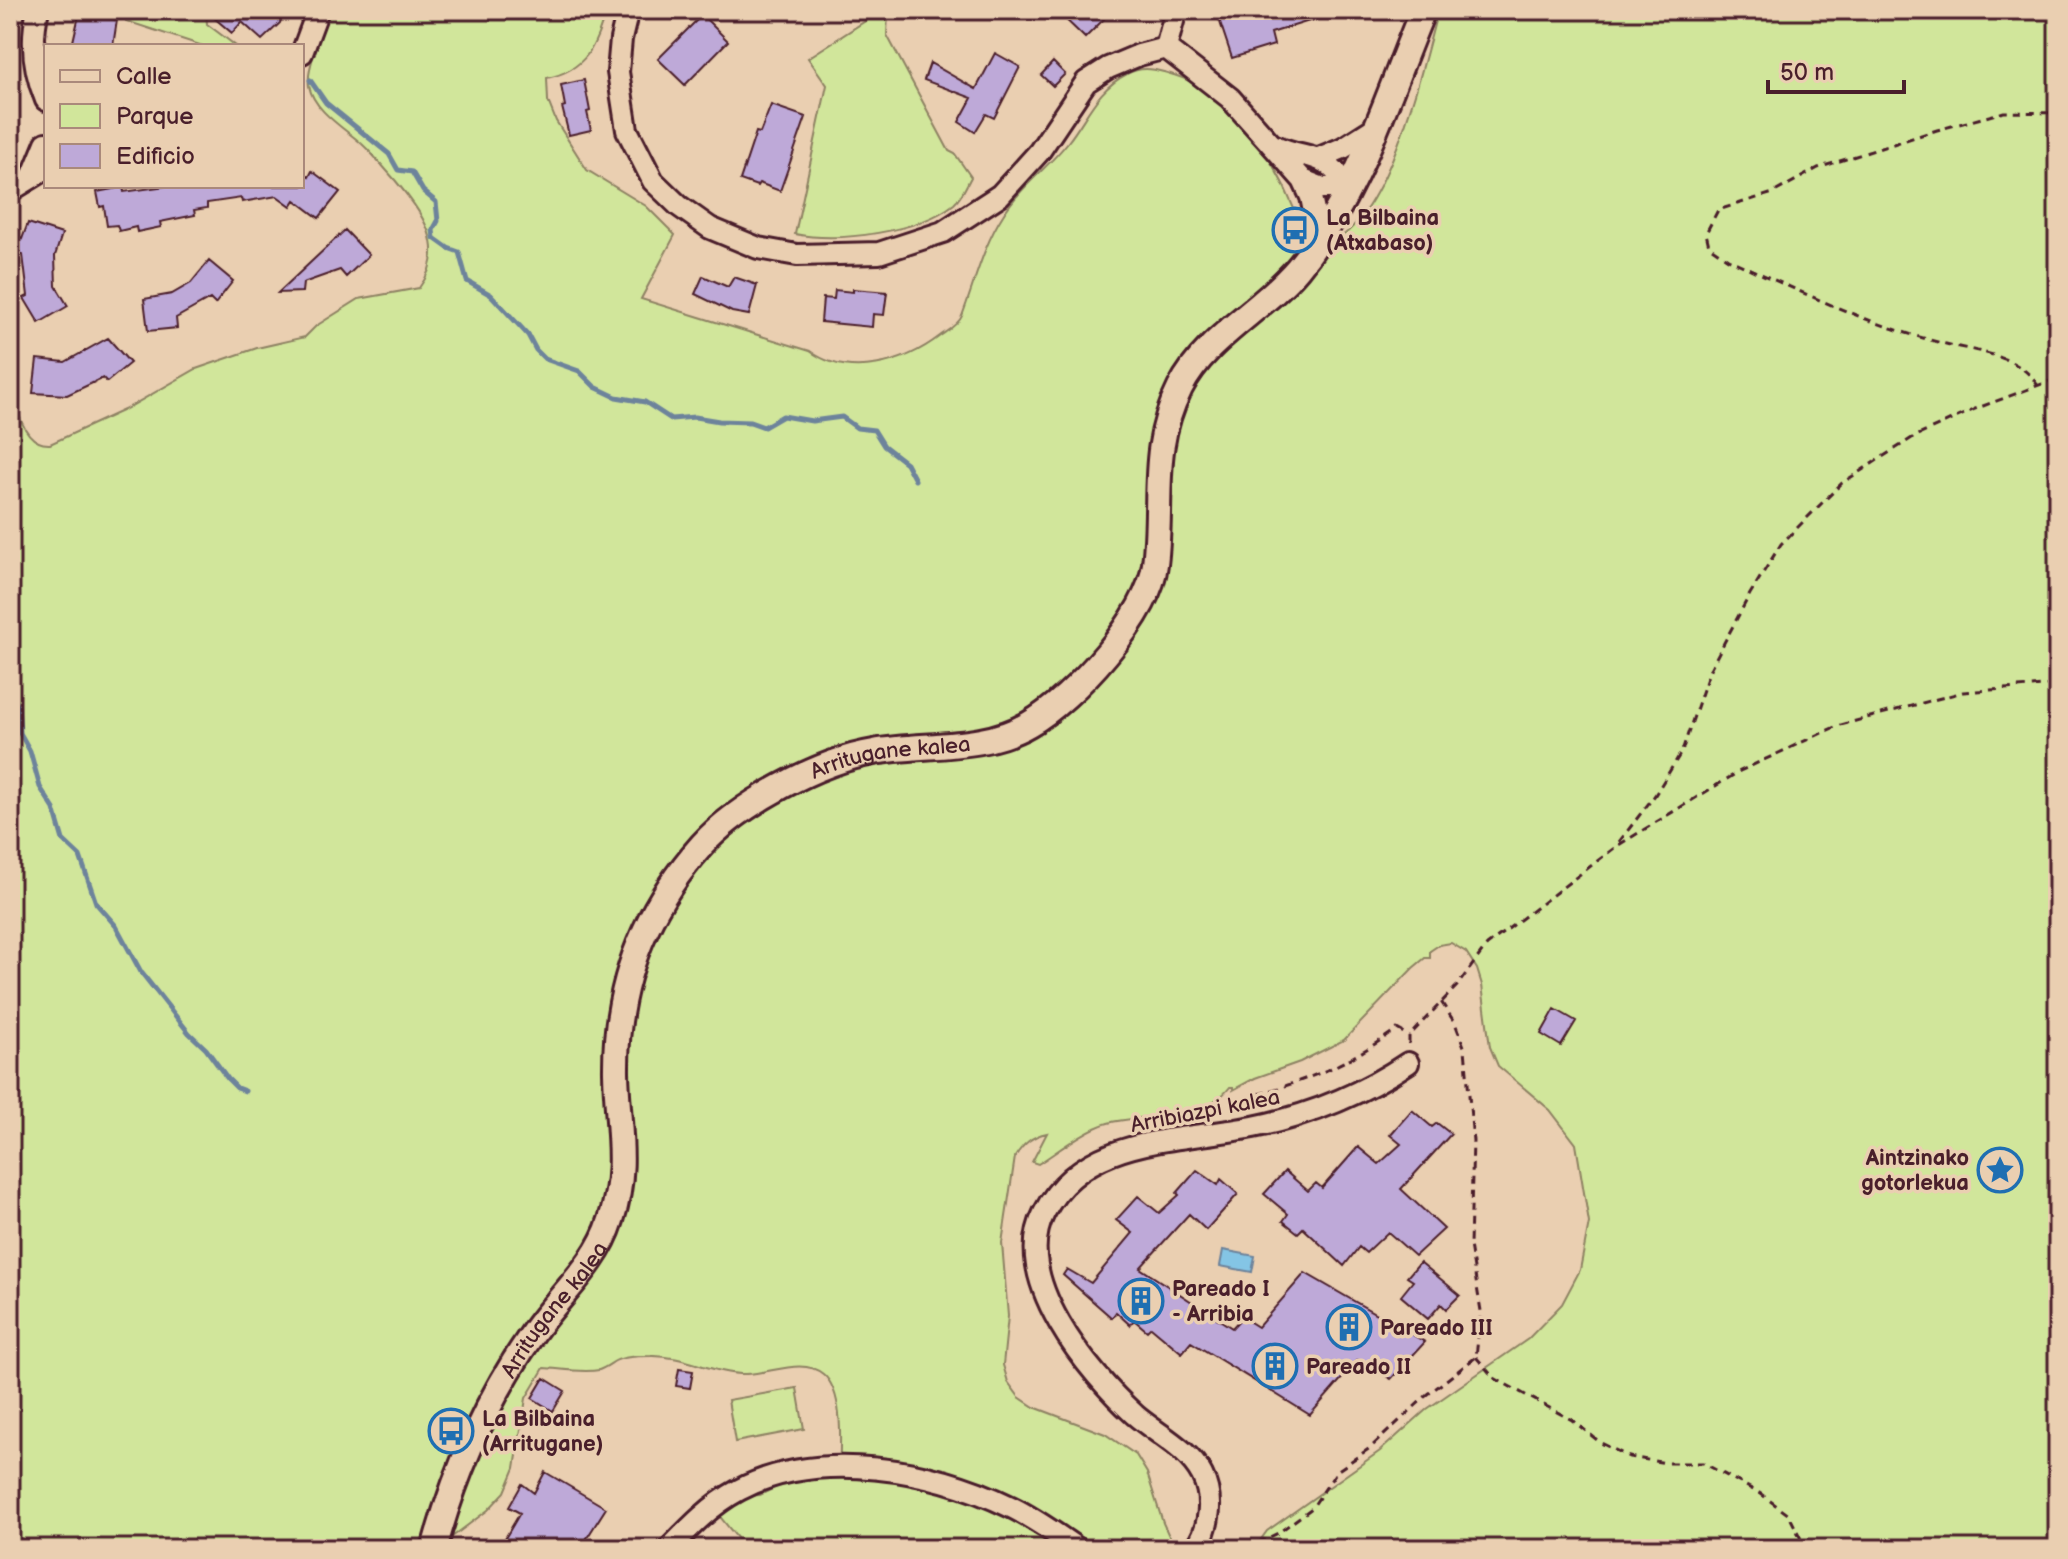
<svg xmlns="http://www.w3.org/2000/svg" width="2068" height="1559" font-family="'Balsamiq Sans',sans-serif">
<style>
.green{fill:#d1e69b;stroke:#8e8263;stroke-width:2}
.water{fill:#84c5e5;stroke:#6d839b;stroke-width:2}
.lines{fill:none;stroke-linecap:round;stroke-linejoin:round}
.stream{stroke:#6d839b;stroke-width:5}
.building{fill:#bea9d8;stroke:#4a1f2b;stroke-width:2}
.minor-casing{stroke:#4a1f2b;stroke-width:26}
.tertiary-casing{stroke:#4a1f2b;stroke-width:30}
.path{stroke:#4a1f2b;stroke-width:3;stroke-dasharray:8 6;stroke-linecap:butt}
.minor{stroke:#eacfb1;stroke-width:20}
.tertiary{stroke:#eacfb1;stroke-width:24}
.labels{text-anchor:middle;stroke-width:7;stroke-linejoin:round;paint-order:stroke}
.poi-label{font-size:22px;font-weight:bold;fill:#4a1f2b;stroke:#eacfb1;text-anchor:start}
.street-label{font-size:22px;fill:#4a1f2b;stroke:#eacfb1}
</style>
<rect width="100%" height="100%" fill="#eacfb1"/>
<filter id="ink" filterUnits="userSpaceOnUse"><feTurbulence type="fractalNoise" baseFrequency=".0125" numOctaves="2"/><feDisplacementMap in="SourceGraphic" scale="16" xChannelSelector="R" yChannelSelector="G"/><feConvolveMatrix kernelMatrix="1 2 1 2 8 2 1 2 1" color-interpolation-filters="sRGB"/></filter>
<g filter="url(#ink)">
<!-- green -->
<path class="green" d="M120,10H206L207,24L236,46H203L126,21Z
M331,10H606C596,46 586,70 547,78L548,101L556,121L587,170L646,206L675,235L641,299L810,351C849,380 905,363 940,336C947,331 959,324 962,316C975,282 983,246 1003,215C1020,187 1048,168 1068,142C1087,118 1097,89 1127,74C1143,65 1158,70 1174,75C1223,90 1261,140 1283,184C1291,201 1297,218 1307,234L1313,240L1326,245C1388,225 1422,67 1438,10H2058V1549H1254L1267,1531L1380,1451L1427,1409L1528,1339L1562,1304L1580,1270L1589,1223L1576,1144L1550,1110L1498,1066L1490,1047L1482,985L1477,969L1466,952L1451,943L1439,945L1430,951V958H1425L1413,968L1344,1040L1300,1062L1255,1078L1233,1090V1087H1230C1205,1120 1144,1114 1108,1123C1086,1129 1057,1152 1038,1164L1032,1162L1047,1133C1032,1136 1023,1144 1015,1157L1002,1243L1008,1316L1003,1365L1008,1382L1019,1397L1034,1407L1105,1434L1136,1455L1147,1473L1163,1523L1175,1549H746L717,1513L741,1496L760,1495L789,1481L839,1474C840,1449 845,1392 823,1374C803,1357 770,1374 746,1374C713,1374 684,1355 651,1356C640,1356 624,1356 615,1361C610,1364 605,1368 599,1370C583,1373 561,1369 544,1368L526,1398L515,1468L505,1492L488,1510L436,1549H10V335C11,363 10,446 50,444L124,410L196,369L257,348L305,337L316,326L359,299L419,288C449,248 422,213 395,180C384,168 374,155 362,144C344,128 314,111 309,86C306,68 323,27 331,10Z
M877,10H892L888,13L887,35L949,151L955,154L971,177C966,186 962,197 954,204C919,232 839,243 795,234L827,85L808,58L876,14Z
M797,1388L804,1429L735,1442L728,1400Z"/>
<!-- water -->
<path class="water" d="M1223,1250L1255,1256L1252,1272L1220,1266Z"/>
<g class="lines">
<!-- stream -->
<path class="stream" d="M310,80L326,103L389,154L398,170L412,172L423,191L436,202L438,221L433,230L434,238L448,248L459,252L467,281L491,295L528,335L536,350L545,359L579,371L595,387L616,397L645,402L671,419L695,417L719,421L750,422L764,427L783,416L812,421L842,417L857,428L874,430L884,446L906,463L915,480
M10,689L18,707L20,733L30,751L40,787L54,809L63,840L80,856L96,903L116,926L141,972L163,1000L189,1033L206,1049L228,1079L237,1088L245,1091"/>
</g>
<!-- building -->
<path class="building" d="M205,10H284L280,23L262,40L242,22L232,33Z
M1056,10H1113L1085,38Z
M1216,10H1334L1335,13L1271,33L1274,45L1232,58Z
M80,11L117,20L113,46H72Z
M702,15L728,41L685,85L658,59Z
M995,53L1020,67L994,118L986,114L975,132L959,122L972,98L924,80L930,63L976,89Z
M1053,62L1065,74L1053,86L1041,75Z
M584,80L590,111L587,112L591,130L569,135L562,107L565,106L561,85Z
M771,105L806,117L780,191L759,183L757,186L740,180L756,132L760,133Z
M312,171L340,192L319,218L295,200L291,206L277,196L242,202L241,198L207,203V208L194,210L195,215L160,222L161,227L137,232L136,227L119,231L117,225L107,226L104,206L100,207L97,192L123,187L124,192L166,186H302V172L309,177Z
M28,223L62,234L55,256L56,286L68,306L39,323L24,298L28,296L23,255L13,252L18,237L22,239Z
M345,230L369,255L346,277L340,270L303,283L302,292L278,293Z
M209,261L233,281L215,304L210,299L176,318L177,328L148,331L144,299L172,294L191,283Z
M703,276L728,287L734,277L757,285L749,315L732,312L695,294Z
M853,289L887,292L884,315L873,314L872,327L821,322L823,298L834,299L835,290L853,292Z
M108,338L130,363L107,382L103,378L67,395L33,393L37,359L65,362Z
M1555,1009L1576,1021L1561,1046L1541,1034Z
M1412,1110L1432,1127L1437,1123L1451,1134L1401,1189L1444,1229L1415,1256L1388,1232L1366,1253L1359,1247L1344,1266L1303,1228L1298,1233L1283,1221L1288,1214L1264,1194L1285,1171L1308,1191L1316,1183L1322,1188L1358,1147L1379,1164L1401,1144L1390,1135Z
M1197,1170L1218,1185L1221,1179L1238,1194L1206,1230L1189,1214L1140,1268L1232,1328L1242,1317L1258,1327L1305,1273L1425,1342L1391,1379L1358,1360L1310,1415L1191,1342L1182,1353L1151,1327L1147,1331L1134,1320L1130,1325L1116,1312L1112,1318L1063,1275L1067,1269L1091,1283L1133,1233L1116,1220L1138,1196L1159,1213L1179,1195L1177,1193Z
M1420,1262L1460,1295L1446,1309L1441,1304L1428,1319L1401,1296L1413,1281L1407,1277Z
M679,1369L693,1371L690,1388L676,1386Z
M544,1378L565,1391L553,1411L532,1398Z
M545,1472L606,1508L580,1549H519L504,1540L520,1513L509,1507L522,1484L534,1493Z"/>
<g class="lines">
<!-- minor casing -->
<g class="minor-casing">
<path id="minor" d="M38,10C30,41 34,71 46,100
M628,10L621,39L618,72L627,130L653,181L679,206L710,228L758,248L797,255L879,253L943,232L1000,195L1039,152L1086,82L1108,68L1139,55L1166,48L1230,98L1303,180L1311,197L1319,236
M1166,48L1176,10
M302,53L318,10
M1273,145C1310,162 1323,148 1348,188
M1319,158L1343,148L1376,127
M32,177L46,143
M1303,180L1323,188H1348
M10,191L46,169
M669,1549C690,1527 711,1505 739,1490C818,1448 933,1469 1011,1507C1034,1518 1056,1534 1078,1549
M1195,1549C1210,1528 1214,1499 1202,1475C1189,1449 1157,1434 1135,1415C1089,1373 1010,1279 1044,1213C1084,1135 1179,1142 1253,1127C1308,1116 1362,1094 1408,1063"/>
</g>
<!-- tertiary casing -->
<g class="tertiary-casing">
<g id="tertiary">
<path id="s1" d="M434,1549C455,1472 487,1399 533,1333C559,1295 597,1265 611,1220C629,1166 617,1125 616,1072C615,986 644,910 702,845C739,804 819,761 874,752C925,743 983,751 1029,724C1073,699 1150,615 1155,564C1163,501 1149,449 1180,388C1206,337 1262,311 1298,268C1359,194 1386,98 1423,10"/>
</g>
</g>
<!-- path -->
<path class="path" d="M2038,386C2020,355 1978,352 1946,344C1870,326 1800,291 1728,259L1709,246L1706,233L1718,210L1773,193L1818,168L1937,130L2004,112L2058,113
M1619,842L1655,795L1682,751L1710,669L1750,594L1781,544L1842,483L1912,438L1975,409L2058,378
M1409,1044V1036L1457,986L1487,945L1617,846L1740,771L1837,726L1963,692L2058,685
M1254,1107L1256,1095C1313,1078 1348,1064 1397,1029L1409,1036
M1476,1357L1494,1378L1572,1420L1601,1443L1629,1457L1666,1463H1703L1761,1494L1789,1515L1806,1549
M1245,1549L1278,1533L1312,1508L1337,1471L1370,1448L1427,1395L1476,1357L1481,1311L1470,1245L1473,1141L1465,1049L1455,1023L1440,1000"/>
<!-- minor -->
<use href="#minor" class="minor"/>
<!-- tertiary -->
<use href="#tertiary" class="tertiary"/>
</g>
</g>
<!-- icons -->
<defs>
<g id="bus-ring" transform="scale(2.3)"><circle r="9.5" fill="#eacfb1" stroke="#1f6fb2" stroke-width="1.5"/><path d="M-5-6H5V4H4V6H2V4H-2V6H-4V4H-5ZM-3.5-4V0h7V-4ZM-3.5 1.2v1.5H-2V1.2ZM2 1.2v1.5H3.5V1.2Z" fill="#1f6fb2"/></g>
<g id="sight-ring" transform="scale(2.3)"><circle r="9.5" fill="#eacfb1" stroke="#1f6fb2" stroke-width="1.5"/><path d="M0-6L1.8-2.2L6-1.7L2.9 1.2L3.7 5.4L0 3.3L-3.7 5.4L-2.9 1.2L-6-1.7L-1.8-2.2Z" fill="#1f6fb2"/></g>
<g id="building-ring" transform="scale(2.3)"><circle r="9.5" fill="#eacfb1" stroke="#1f6fb2" stroke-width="1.5"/><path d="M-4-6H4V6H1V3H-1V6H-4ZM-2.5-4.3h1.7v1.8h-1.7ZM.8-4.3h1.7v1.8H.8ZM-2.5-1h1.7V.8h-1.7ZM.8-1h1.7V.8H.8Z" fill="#1f6fb2"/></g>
</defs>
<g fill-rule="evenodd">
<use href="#bus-ring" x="1295" y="230"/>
<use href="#sight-ring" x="2000" y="1170"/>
<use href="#building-ring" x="1141" y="1301"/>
<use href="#building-ring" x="1349" y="1327"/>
<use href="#building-ring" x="1275" y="1366"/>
<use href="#bus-ring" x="451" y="1431"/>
</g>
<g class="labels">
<!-- poi labels -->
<g class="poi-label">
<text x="1326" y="225">La Bilbaina<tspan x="1326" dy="25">(Atxabaso)</tspan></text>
<text x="1969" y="1165" text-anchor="end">Aintzinako<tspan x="1969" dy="25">gotorlekua</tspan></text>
<text x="1172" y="1296">Pareado I<tspan x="1172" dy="25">- Arribia</tspan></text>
<text x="1380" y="1335">Pareado III</text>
<text x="1306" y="1374">Pareado II</text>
<text x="482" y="1426">La Bilbaina<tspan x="482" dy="25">(Arritugane)</tspan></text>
</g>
<!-- street labels -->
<g class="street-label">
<text dy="8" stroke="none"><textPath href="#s1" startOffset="988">Arritugane kalea</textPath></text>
<text transform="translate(1205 1110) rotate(-11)" y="8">Arribiazpi kalea</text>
<text dy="8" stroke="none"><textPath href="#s1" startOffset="270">Arritugane kalea</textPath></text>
</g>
</g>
<!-- margin -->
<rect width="2068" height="1559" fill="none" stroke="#eacfb1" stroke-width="40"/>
<rect x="20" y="20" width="2028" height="1519" fill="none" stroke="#4a1f2b" stroke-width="3" filter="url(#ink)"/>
<!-- legend -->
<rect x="44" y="44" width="260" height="144" fill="#eacfb1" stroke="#aa897b" stroke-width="2"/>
<rect x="60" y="70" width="40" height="12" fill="#eacfb1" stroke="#aa897b" stroke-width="2"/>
<text x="116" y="84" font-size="24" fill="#4a1f2b">Calle</text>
<rect x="60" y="104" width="40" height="24" fill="#d1e69b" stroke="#aa897b" stroke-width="2"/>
<text x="116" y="124" font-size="24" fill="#4a1f2b">Parque</text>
<rect x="60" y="144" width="40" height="24" fill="#bea9d8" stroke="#aa897b" stroke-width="2"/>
<text x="116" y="164" font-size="24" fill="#4a1f2b">Edificio</text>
<!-- scale -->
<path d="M1768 80v12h136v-12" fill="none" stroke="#4a1f2b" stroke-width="4"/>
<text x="1780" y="80" font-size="24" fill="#4a1f2b" stroke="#eacfb1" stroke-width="6" paint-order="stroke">50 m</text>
</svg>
